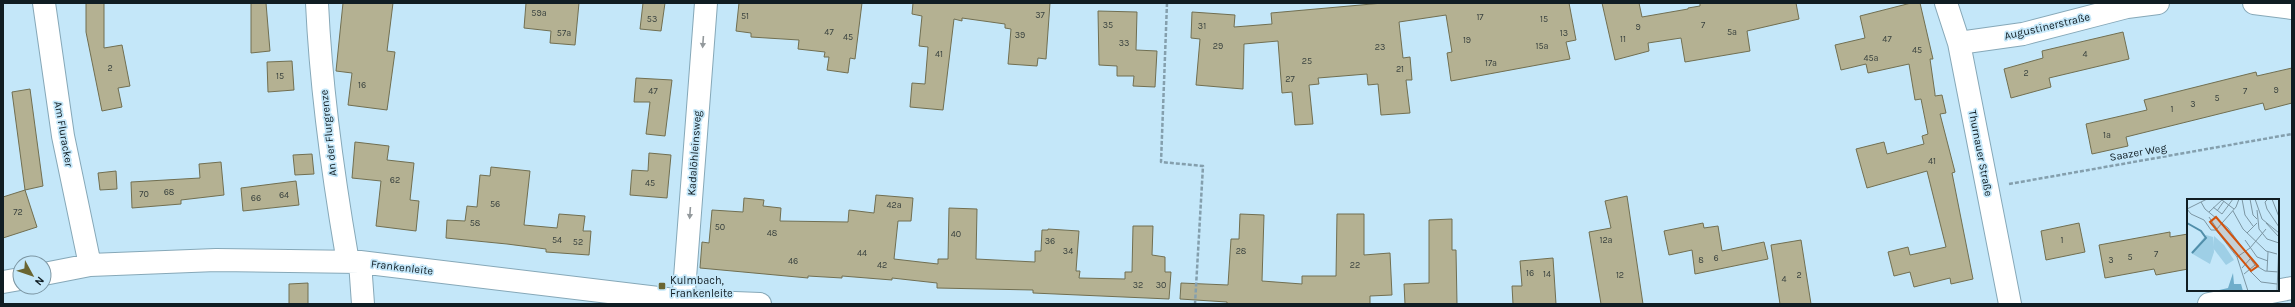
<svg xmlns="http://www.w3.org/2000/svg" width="2295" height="307" font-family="Karla,sans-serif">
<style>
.building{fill:#b4b192;stroke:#716f51}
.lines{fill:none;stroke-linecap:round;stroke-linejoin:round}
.minor-casing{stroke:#86a8b8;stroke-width:24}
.path{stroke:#849fad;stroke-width:2.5;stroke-dasharray:4 2;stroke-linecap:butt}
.minor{stroke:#fff;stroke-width:22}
.oneway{fill:#93999c}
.poi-dot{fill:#6a6531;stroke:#c4e7f9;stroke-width:1.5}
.labels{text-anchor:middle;stroke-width:3.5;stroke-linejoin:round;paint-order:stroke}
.number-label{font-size:9px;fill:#39423f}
.street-label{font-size:11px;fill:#101d23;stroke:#c4e7f9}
.poi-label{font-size:11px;fill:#101d23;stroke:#c4e7f9;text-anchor:start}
.inset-river{fill:none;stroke:#508ea9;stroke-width:2}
.inset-road{fill:none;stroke:#7c96a3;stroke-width:1}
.view{fill:#d2530e;fill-opacity:0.15;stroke:#d2530e;stroke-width:2}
.inset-edge{fill:none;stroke:#101d23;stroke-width:2}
</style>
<rect width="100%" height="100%" fill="#c4e7f9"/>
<!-- building -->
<path class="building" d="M86,3H104V48L122,45L130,86L118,88L122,107L102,111L86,32Z
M251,3H266L270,51L251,53Z
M343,3H393L387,51L395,52L387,110L348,105L352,73L336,71Z
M526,3H579L575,45L550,43L551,31L524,28Z
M643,3H665L661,31L640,29Z
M739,3H862L855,59L850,58L848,73L827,70L829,57H824L825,52L798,49L799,40L751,37V33L736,31Z
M913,3H1050L1046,59L1038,58L1037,66L1008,64L1011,29L1005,28V24L962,18V21L954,19L943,110L910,107L912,83L925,84L928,47L919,46L922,16L912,14Z
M1383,3H1569L1576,40L1566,42L1570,59L1451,81L1447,53L1452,52L1446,15L1399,22L1403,58L1410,57L1412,80H1406L1410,113L1381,115L1378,84L1368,85L1367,74L1318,78L1319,84L1309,85L1313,124L1295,125L1292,92L1282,93L1278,41L1244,44L1243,89L1196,85L1200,39L1191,38L1192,12L1235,15L1234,27L1272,24L1271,13Z
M1602,3H1639L1642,17L1688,9V8L1700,6V3H1796L1799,19L1747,31L1750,51L1685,62L1681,38L1648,43L1649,51L1615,60Z
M1911,3H1920L1933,59H1930L1935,94V96L1942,95L1946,113L1940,114L1955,172L1952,173L1973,279L1951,284L1950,278L1914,287L1910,272L1894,276L1888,252L1908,247L1910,255L1946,247L1927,171L1867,188L1856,149L1884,142L1887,154L1924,144L1922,136L1928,134L1921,99L1915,100L1909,64L1868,73L1866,64L1841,70L1835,45L1865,38L1860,16Z
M1098,11L1137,12L1136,50L1157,51L1155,87L1133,86L1134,76H1117V66L1099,65Z
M2123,32L2129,59L2049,78L2051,87L2011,98L2004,69L2043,58L2042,51Z
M292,61L294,90L268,92L267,62Z
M2292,68V103L2265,110L2263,103L2126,137L2128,146L2092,154L2086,124L2147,110L2144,100L2256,72L2257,76Z
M636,78L672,80L665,136L646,134L650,102H634Z
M30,89L43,186L25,190L12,92Z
M355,142L389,146L387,160L414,163L410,200L419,201L416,231L376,226L381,181L352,178Z
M649,153L671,155L667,198L630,195L632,170L648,171Z
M312,154L314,174L295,175L293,155Z
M221,162L224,195L181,200V204L132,208L131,182L200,178L199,164Z
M491,167L530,171L524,225L557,228L559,214L585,216L583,231H591L589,255L546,252V249L507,244L446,238L447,220L465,221L467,206L477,207L480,175L490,176Z
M116,171L117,189L100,190L98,173Z
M296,181L299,205L243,211L241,188Z
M25,190L37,227L3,238V197Z
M876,195L913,198L911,221H898L894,259L920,262L938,264V259H948L949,208L977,209L976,259L1035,262V251H1041L1042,230H1048V229L1079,231L1076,271H1080L1079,278L1125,279V272H1132L1133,226H1153L1152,255L1165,257V272H1171L1169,299L1033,293V290L937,288V283L892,278V280L842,276V278L808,276V278L700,268L702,242L709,243L712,210L743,212L744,198L764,200L763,206L781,208L780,221L848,222L849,210L874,213Z
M1627,196L1643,304H1601L1589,232L1611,228L1605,201Z
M1240,214L1264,215L1262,281L1302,284V276H1336L1337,214H1364V255L1390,253L1392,295L1370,296V304H1227V302L1180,299L1181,283L1228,285L1231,239H1239Z
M1452,219V250H1456L1457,304H1405L1404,284L1429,283V220Z
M1703,223L1704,228L1718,226L1722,251L1764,242L1768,259L1695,274L1692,250L1669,255L1664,231Z
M2079,223L2085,252L2046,260L2041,231Z
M2170,232V237L2188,234V269L2156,275L2154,269L2105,278L2099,245Z
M1801,240L1811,304H1780L1771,245Z
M1553,258L1556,304H1513L1512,286H1522L1520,261Z
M308,283V304H289V284Z"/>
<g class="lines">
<!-- minor casing -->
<g class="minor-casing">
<path id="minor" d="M44,3L63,136L90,265
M317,3C321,90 333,176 348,262
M1946,3L1959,43L2010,304
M2254,3L2292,8
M1959,43L2023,34L2127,7L2158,3
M360,262L363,304
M44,274L90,265L216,260L360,262L683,301L760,304
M3,282L20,279
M683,304L706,3
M2209,304L2292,288"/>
</g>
<!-- path -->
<path class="path" d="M1167,3L1161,162L1203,166L1195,304
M2009,184L2292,134"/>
<!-- minor -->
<use href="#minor" class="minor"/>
</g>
<!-- one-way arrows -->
<defs><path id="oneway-solid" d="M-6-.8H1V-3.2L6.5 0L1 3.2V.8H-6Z"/></defs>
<g class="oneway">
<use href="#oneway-solid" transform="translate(703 42) rotate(94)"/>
<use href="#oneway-solid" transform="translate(690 213) rotate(94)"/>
</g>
<!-- markers -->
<rect class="poi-dot" x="658" y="282" width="8" height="8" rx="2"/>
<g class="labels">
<!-- number labels -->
<g class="number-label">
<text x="539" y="16">59a</text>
<text x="1040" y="18">37</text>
<text x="745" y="19">51</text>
<text x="1480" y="20">17</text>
<text x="652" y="22">53</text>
<text x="1544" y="22">15</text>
<text x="1108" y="28">35</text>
<text x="1703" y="28">7</text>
<text x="1202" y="29">31</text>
<text x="1638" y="30">9</text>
<text x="829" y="35">47</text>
<text x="1732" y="35">5a</text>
<text x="564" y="36">57a</text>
<text x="1564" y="36">13</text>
<text x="1020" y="38">39</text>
<text x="848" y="40">45</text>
<text x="1623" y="42">11</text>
<text x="1887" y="42">47</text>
<text x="1467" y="43">19</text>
<text x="1124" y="46">33</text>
<text x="1218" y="49">29</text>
<text x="1542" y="49">15a</text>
<text x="1380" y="50">23</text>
<text x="1917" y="53">45</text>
<text x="939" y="57">41</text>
<text x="2085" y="57">4</text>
<text x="1871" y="61">45a</text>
<text x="1307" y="64">25</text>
<text x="1491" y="66">17a</text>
<text x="110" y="71">2</text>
<text x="1400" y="72">21</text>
<text x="2026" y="76">2</text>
<text x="280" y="79">15</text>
<text x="1290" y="82">27</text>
<text x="362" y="88">16</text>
<text x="2276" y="93">9</text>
<text x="653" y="94">47</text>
<text x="2245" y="94">7</text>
<text x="2217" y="101">5</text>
<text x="2193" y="107">3</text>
<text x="2172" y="112">1</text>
<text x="2107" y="138">1a</text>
<text x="1932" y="164">41</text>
<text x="395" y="183">62</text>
<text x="650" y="186">45</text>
<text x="169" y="195">68</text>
<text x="144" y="197">70</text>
<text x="284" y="198">64</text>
<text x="256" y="201">66</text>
<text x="495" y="207">56</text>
<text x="894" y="208">42a</text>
<text x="18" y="215">72</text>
<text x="475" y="226">58</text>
<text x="720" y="230">50</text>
<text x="772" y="236">48</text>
<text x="956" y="237">40</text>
<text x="557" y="243">54</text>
<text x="1606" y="243">12a</text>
<text x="2062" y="243">1</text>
<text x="1050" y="244">36</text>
<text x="578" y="245">52</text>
<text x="1068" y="254">34</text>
<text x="1241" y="254">28</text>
<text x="862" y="256">44</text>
<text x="2156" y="257">7</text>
<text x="2130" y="260">5</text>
<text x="1716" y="261">6</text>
<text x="1701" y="263">8</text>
<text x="2111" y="263">3</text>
<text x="793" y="264">46</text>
<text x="882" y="268">42</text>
<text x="1355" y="268">22</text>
<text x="1530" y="276">16</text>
<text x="1547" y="277">14</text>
<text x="1620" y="278">12</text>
<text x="1799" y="278">2</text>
<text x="1784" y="282">4</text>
<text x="1138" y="288">32</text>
<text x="1161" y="288">30</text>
</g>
<!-- street labels -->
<g class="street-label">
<text transform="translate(2047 26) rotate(-13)" y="4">Augustinerstraße</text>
<text transform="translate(328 133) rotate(-96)" y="4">An der Flurgrenze</text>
<text transform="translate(64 134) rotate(80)" y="4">Am Fluracker</text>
<text transform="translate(2138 152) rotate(-10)" y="4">Saazer Weg</text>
<text transform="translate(694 153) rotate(-86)" y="4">Kadalöhleinsweg</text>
<text transform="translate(1981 153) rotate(79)" y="4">Thurnauer Straße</text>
<text transform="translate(402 267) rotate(7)" y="4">Frankenleite</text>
</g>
<!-- poi labels -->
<g class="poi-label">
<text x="670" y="284">Kulmbach,<tspan x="670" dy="13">Frankenleite</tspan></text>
</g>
</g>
<!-- overview -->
<g transform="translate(2187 199)">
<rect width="92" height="92" fill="#c4e7f9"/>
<path d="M46,74L47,85H54L56,92H28L41,89Z" fill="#6fadca"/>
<path d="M27,37L37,46L47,61L39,66L26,49Z" fill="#9ecfe6"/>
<path d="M19,36L26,38L27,53L23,65L4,54Z" fill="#9ecfe6"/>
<path class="inset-river" d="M0,24L14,32L19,39L5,54"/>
<path class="inset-road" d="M55,0L58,16L66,27M63,0L66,16L70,20M68,0L75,20L92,34M81,0L78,3L80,10L92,28M85,0L92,18M35,1L47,10M14,3L18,10L41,29L68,66L78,72L92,73M26,8L35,15L46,0M0,10L4,15L17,21L24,31H29M0,10L20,0M70,11L72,30L80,40L92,44M30,12L37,2M46,12L56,30L79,52L90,55M22,13L36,0M22,18L30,30M79,24L92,38M29,31L50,58L61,92M29,31L49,8L52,0M60,34L70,24M58,41L70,58L81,62M50,58L63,49L79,30M55,69L63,60M63,72L74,83L90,85M80,72L81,53M57,75L68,66M90,92L92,43"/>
<path class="view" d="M29,18L71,67L64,72L23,23Z"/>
<rect width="92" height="92" class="inset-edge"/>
</g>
<!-- border -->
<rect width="2295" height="307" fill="none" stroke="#101d23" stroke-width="8"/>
<!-- north arrow -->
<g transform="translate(32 275) rotate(130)"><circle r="19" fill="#c4e7f9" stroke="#7c96a3"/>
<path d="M0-3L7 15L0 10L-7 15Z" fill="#6a6531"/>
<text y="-6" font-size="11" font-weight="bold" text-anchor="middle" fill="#101d23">N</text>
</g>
</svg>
